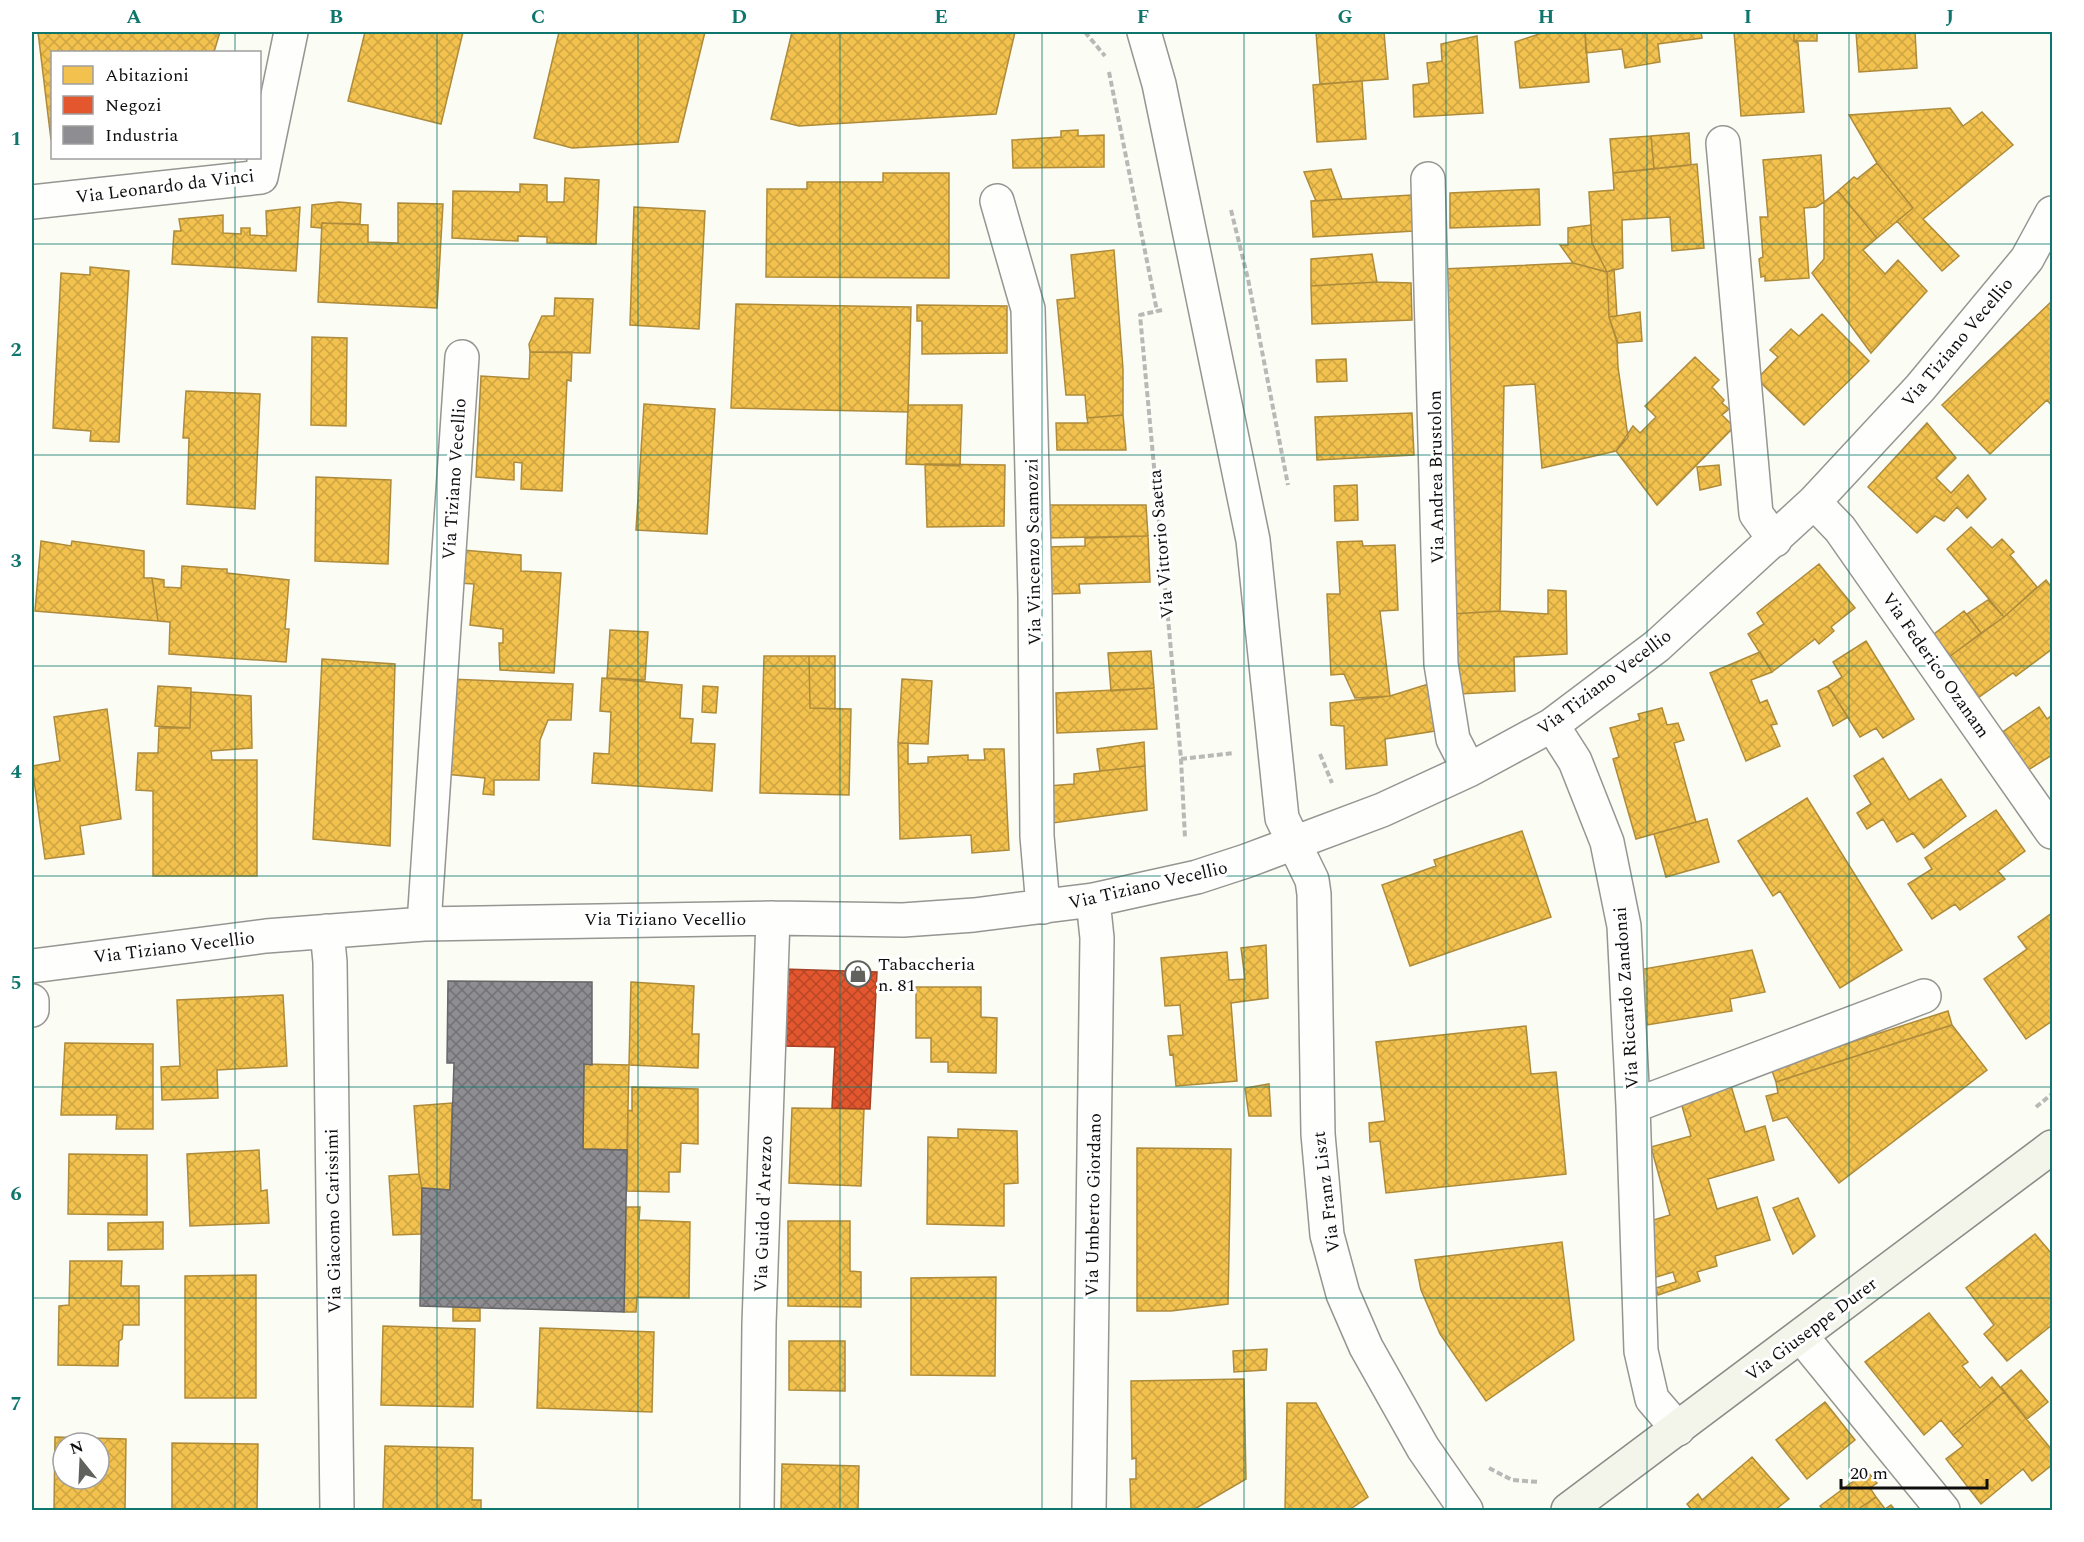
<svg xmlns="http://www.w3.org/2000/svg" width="2084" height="1542" font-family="Spectral,serif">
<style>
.homes{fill:url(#homes-cross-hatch);stroke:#ae8b3b;stroke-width:1.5;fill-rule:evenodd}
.shops{fill:url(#shops-cross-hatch);stroke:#a44124;stroke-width:1.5}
.industry{fill:url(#industry-cross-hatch);stroke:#67676a;stroke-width:1.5}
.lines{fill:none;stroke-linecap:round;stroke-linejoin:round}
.street-casing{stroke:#959592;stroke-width:36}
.secondary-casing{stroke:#8b8c88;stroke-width:36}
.path{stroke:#b8b8b7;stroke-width:4;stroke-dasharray:6 3;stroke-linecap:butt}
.street{stroke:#fefffd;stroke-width:33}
.secondary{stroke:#f3f5ea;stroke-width:33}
.grid{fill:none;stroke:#0f766e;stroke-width:1.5;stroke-opacity:0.55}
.labels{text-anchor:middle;stroke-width:6;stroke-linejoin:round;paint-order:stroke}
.street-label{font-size:18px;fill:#0e0e0e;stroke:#fff}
.poi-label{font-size:18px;fill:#0e0e0e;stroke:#fff;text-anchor:start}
.neatline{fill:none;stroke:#0f766e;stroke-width:2}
.grid-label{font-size:20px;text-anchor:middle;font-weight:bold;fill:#0f766e}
</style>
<defs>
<pattern id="homes-cross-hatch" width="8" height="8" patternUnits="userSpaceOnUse" patternTransform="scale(1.5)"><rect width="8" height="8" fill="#f2c14e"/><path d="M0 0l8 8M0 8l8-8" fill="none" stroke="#cea543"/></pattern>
<pattern id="shops-cross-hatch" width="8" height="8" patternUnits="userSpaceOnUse" patternTransform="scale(1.5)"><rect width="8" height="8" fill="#e4572e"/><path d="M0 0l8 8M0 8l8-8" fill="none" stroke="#b74626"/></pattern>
<pattern id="industry-cross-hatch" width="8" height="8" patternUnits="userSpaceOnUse" patternTransform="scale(1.5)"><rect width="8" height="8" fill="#8d8d92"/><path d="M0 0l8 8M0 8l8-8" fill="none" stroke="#727276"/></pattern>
</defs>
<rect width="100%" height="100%" fill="#fbfcf4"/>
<!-- homes -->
<path class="homes" d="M38,32H220L214,52H52L51,140Z
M365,32H463L441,124L348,101Z
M559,32H705L678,142L572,148L534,138Z
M792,32H1015L996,114L799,126L771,119Z
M1316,32H1384L1388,79L1320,84Z
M1545,32H1585L1589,82L1520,88L1515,42Z
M1585,32H1701L1702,38L1658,44L1660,62L1625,68L1622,49L1586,53Z
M1734,32H1794V41L1798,43L1804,112L1741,116Z
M1794,32H1817V41H1794Z
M1856,32H1915L1917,68L1859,72Z
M1477,36L1483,113L1414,117L1413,85L1429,83L1427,63L1442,61L1441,44Z
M1362,81L1366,139L1317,142L1313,85Z
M1950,108L1963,126L1982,112L2013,145L1923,219L1959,256L1942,271L1897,221L1913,208L1877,163L1849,115Z
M1078,130V136L1104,135V167L1013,168L1012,140L1061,137V131Z
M1689,133L1691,165L1654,169L1651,136Z
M1651,136L1654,169L1613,173L1610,139Z
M1821,155L1824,202L1816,207L1804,208L1809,278L1765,281V276L1761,277L1759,259L1763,257L1760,217H1768L1763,160Z
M1877,163L1913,208L1877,238L1838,191L1854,177L1857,179Z
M1697,164L1704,248L1672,251L1670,217L1622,220L1623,268L1607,272L1592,243L1589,192L1614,190L1613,173Z
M1331,169L1342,199L1316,201L1304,172Z
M883,173H949V278L766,277L767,189H807V182H883Z
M565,178L599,180L596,244L547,243V237L518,236V241L452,238L453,191L520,192V184L547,185V202H564Z
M1539,189L1540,225L1450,228V193Z
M1838,191L1877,238L1863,250L1885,274L1898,260L1927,291L1871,353L1812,273L1824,259V202Z
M1412,195L1414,231L1313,237L1311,201Z
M339,202L361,204L360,224L322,223L321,228L311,227L312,205Z
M398,203L443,204L437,308L318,302L322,223L368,225V242L398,243Z
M300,207L296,271L172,264L174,231H181L179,219L223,215V233L241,234V228H250V235L267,236L266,211Z
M634,207L705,211L699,329L630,325Z
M1591,225L1592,243L1607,272L1573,263L1560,245H1568V228Z
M1114,250L1123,369V415L1087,418L1085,395H1066L1057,300L1075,298L1071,255Z
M1372,254L1377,282L1311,286V259Z
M1573,263L1607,272L1609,317L1617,342L1618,367L1628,437L1616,451L1542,468L1535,384L1504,386L1500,611L1452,614L1443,269Z
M90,267L129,271L119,442L90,441L91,431L53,428L61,273L90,275Z
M1614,269L1617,316L1609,317L1607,272Z
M1377,282L1411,283L1412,320L1312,324L1311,286Z
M555,298L593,299L590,353L530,352L529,344L542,316H554Z
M2052,301V406L2047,400L1990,454L1942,405Z
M736,304L911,307L908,412L731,408Z
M917,305L1007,306V353L922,354V321H917Z
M1640,312L1642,341L1618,343L1609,317Z
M1822,314L1869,361L1804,425L1757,379L1778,357L1770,350L1791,329L1799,336Z
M312,337L347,338L346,426L311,425Z
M530,352H572L571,381L567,380L562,491L521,489L522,463L514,462V480L476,477L481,376L529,379Z
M1695,357L1719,380L1712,387L1724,400L1722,403L1729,409L1722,415L1734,427L1657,505L1616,451L1633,426L1640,433L1656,417L1645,406Z
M1346,359L1347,381L1317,382L1316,360Z
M186,391L260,394L255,509L187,504L189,438H183Z
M644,404L715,409L707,534L636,530Z
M908,405H962L960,466L906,464Z
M1412,413L1414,455L1317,460L1315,417Z
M1123,415L1126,450H1057L1056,423H1088L1087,418Z
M1927,423L1956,458L1936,478L1951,493L1968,475L1986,499L1967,518L1957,507L1944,521L1935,516L1917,533L1868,487Z
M925,464L1005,465L1004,526L927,527Z
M1719,465L1721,485L1700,490L1697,467Z
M316,477L391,480L388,564L315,561Z
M1357,485L1358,520L1335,521L1334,486Z
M1046,505H1146L1148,536L1046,538Z
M1971,527L1992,548L2002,539L2014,552L2010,555L2037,587L2004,617L1947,549Z
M1148,536L1150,582L1079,584L1080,593L1049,594L1046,547L1085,546V538Z
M41,541L71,546L72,541L144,551V578H152L158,621L35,611Z
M1362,541L1363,546L1395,545L1398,610L1380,611L1390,696L1355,698L1344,674L1331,675L1327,594H1340L1337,542Z
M462,550L521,555V571L561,573L554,673L500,670L499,643H503V629L470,625L474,584L459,583Z
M1819,564L1855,608L1831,627L1834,631L1819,644L1815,639L1772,672L1748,634L1764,624L1757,613Z
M182,566L221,569H227V573L289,580L285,629H289L286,662L169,654L170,622L158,621L152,578L164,580V587L181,588Z
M2046,580L2052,588V649L2016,676L2013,673L1978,698L1949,657L2004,617Z
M1548,590L1566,591L1567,654L1514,657L1515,691L1459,694L1452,614L1500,611L1548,614Z
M1988,600L2004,617L1981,633L1967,614Z
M1964,611L1981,633L1949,657L1934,634Z
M610,630L648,632L645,680L607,678Z
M1866,641L1914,719L1883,738L1876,728L1860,737L1828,686L1842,677L1833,662Z
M1151,651L1154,688L1111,691L1108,653Z
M1760,652L1772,672L1751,680L1760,703L1767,700L1777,724L1771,725L1780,746L1746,761L1710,673Z
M764,656H809L810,708L851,709L849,795L760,793Z
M809,656H835V709L810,708Z
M322,659L395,664L390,846L313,839Z
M602,678L682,685L680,718L693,719L691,743L715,744L712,791L592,783L594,753L609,754L611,712L600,711Z
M449,679L573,684L571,720H548L540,740L539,780H494V795L483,794L485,778L445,774Z
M902,679L932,681L928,744L898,743Z
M1438,681L1441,730L1385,739L1387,765L1346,769L1344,726L1331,725L1330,703L1390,696Z
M158,686L191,688L190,728L155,726Z
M703,686L718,687L716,713L702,712Z
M1828,686L1848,717L1833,726L1818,691Z
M1154,688L1157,729L1057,733L1056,693Z
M191,692L251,696L252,748L211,751L212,760H257V876H153V791L136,790L138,753H158L159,728H190Z
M2039,707L2047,719L2052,715V755L2025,772L2001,733Z
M1662,708L1667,725L1678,723L1684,740L1674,743L1696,822L1636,839L1613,759L1619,757L1610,728L1640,720L1638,714Z
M107,709L121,819L80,826L84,854L45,859L32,766L60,761L54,717Z
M1144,742L1145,766L1100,771L1097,749Z
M898,743H908V764L928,763V757L968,755V760H985L984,749H1004L1009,850L972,853L971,835L900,839Z
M1883,758L1909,800L1941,779L1966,816L1924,848L1913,833L1897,842L1883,819L1867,829L1857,813L1871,804L1854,776Z
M1145,766L1147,810L1053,823L1048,786L1074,784V774Z
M1807,798L1902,950L1840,988L1780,891L1773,896L1738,841Z
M1996,810L2025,851L1998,871L2005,879L1960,910L1955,904L1932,919L1908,884L1932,869L1925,858Z
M1707,819L1719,862L1666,877L1654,834Z
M1522,831L1551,917L1410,966L1382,885L1436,866L1434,860Z
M2052,913V1021L2026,1039L1984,979L2027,949L2018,937Z
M1266,945L1268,998L1231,1003L1237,1081L1176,1086L1173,1054L1170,1055L1168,1036L1183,1035L1180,1005L1165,1006L1161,958L1227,952L1229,980L1245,979L1241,948Z
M1752,950L1765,992L1730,999L1732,1011L1647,1025L1638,970Z
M631,982L694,986L692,1034H699L698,1068L629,1065Z
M916,987H981V1017L997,1018L996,1073L948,1072V1062H931V1038H916Z
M283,995L287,1066L217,1070L218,1098L162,1100L161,1067L180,1066L177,1000Z
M1948,1011L1952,1025L1776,1082L1771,1068Z
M1952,1025L1987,1070L1839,1183L1787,1117L1773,1121L1766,1096L1778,1093L1776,1082Z
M1526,1026L1531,1074L1556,1072L1566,1174L1386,1193L1380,1141L1370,1142L1369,1123L1385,1121L1376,1042Z
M65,1043L153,1044V1129H116L117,1115H61Z
M584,1064L629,1065L627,1150L583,1149Z
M1729,1079L1745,1132L1765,1126L1774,1160L1708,1179L1717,1209L1757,1197L1770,1240L1715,1256L1717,1266L1697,1272L1700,1281L1658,1295L1656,1288L1676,1282L1673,1272L1653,1278L1647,1222L1670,1215L1651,1147L1691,1136L1681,1103L1715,1093L1713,1085Z
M1269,1084L1271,1116H1249L1245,1088Z
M632,1087L698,1089V1144L681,1143L680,1172H669V1192L627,1191L628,1110L632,1111Z
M452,1103L450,1190L422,1188L419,1174L414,1106Z
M792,1108L864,1109L861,1186L789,1183Z
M958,1129L1017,1131L1018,1183L1004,1184V1226L927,1224L928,1137L958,1138Z
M1137,1148L1231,1149L1228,1304L1171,1311H1137Z
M259,1150L261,1191L267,1190L269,1223L190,1226L187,1154Z
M69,1154L147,1155V1215L68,1214Z
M419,1174L422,1188L421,1234L393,1235L389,1176Z
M1798,1198L1815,1236L1793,1254L1773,1208Z
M626,1207H640L639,1220L690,1222L689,1298L637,1297L636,1312H624Z
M788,1221H850V1271L861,1272V1307L788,1306Z
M163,1222V1249L108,1250V1223Z
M2035,1234L2052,1254V1325L2007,1361L1984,1334L1994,1325L1966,1288Z
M1562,1242L1574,1340L1486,1401L1440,1334L1421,1290L1415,1260Z
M70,1261H122L121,1286H139V1325H123L122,1339L119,1341L118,1366L58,1365L59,1306L69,1305Z
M256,1275V1398H185V1276Z
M996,1277L995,1376L911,1375V1278Z
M453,1307L480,1308V1321H453Z
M1929,1313L1968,1362L1962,1366L1980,1388L1992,1377L2004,1392L1953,1435L1941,1420L1924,1435L1865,1362Z
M383,1326L475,1329L473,1407L381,1405Z
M540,1328L654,1332L652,1412L537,1408Z
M789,1341H845V1391L789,1390Z
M1267,1349L1266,1370L1234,1372L1233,1351Z
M2021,1370L2048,1402L2027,1419L2001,1387Z
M1244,1379L1246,1479L1193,1510H1131L1130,1479H1136V1458L1132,1459L1131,1381Z
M2004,1392L2052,1450V1465L2032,1481L2023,1469L1981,1504L1946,1459L1963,1446L1953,1435Z
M1825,1402L1855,1440L1807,1479L1776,1440Z
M1287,1403H1316L1368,1497L1349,1510H1285Z
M55,1437L126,1439L125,1510H54ZM63,1443H99V1479H63Z
M172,1443L258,1444L257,1510H172Z
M385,1446L473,1448L472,1500H481V1510H383Z
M1752,1457L1789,1499L1775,1510H1692L1687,1504L1698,1494L1702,1500Z
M782,1464L859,1466L858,1510H781Z
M1867,1471L1877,1483L1870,1488L1876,1497L1857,1510H1824L1820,1506Z
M1876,1497L1885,1509L1891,1505L1895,1510H1857Z"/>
<!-- shops -->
<path class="shops" d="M783,969L877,972L870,1109L832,1108L835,1047L781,1046Z"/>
<!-- industry -->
<path class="industry" d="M448,981L592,982V1065L584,1064L583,1149L627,1150L624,1312L420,1306L422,1188L450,1190L454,1063H447Z"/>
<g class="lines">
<!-- street casing -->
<g class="street-casing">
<path id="street" d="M1144,32L1159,84L1253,540L1282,818L1312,880L1314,894L1318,1134L1327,1235L1343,1294L1366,1347L1423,1448L1466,1510
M1723,143L1756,514L1775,540
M1428,179L1441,664L1453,739L1469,770
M997,201L1028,309L1035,596L1037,836L1043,907
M32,202L261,177L291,32
M1814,502L1840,529L2052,832
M1552,725L1575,761L1607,842L1624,926L1633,1106L1641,1351L1652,1399L1678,1429
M424,924L462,357
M327,931L330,962L337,1510
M32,966L266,936L424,924L773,918L903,920L974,915L1093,900L1197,877L1246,861L1382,810L1469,770L1552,725L1657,646L1814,502L1920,388L2027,259L2052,213
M32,1001V1010
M1633,1106L1924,996
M1801,1336L1943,1510
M757,1510L759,1324L773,918
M1089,1510L1097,938L1093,900"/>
</g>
<!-- secondary casing -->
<g class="secondary-casing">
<path id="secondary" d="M1568,1510L2052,1147"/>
</g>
<!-- path -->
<path class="path" d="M1085,32L1105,56
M1109,72L1157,311
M1231,210L1248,279L1288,485
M1162,310L1140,315L1181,759L1185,838
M1320,754L1332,783
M1181,759L1234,753
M2036,1107L2052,1094
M1489,1468L1512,1480L1539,1482"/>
<!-- street -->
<use href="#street" class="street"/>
<!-- secondary -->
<use href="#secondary" class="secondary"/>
</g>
<!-- grid -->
<path class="grid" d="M235,32V52M437,32V1510M638,32V1510M840,32V1510M1042,32V1510M1244,32V1510M1446,32V1510M1647,32V1510M1849,32V1510M235,158V1510M32,244H2052M32,455H2052M32,666H2052M32,876H2052M32,1087H2052M32,1298H2052"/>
<!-- icons -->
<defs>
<g id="shop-ring" transform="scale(1.35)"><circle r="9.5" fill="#fff" stroke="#61615e" stroke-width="1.5"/><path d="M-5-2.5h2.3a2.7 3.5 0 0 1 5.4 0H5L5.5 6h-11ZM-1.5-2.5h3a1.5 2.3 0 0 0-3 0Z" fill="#61615e"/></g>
</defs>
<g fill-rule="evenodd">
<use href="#shop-ring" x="858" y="974"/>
</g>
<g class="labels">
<!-- street labels -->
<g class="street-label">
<text transform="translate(165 186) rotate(-7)" y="6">Via Leonardo da Vinci</text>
<text transform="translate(1957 342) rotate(-50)" y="6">Via Tiziano Vecellio</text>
<text transform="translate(1436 477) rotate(-91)" y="6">Via Andrea Brustolon</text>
<text transform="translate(454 479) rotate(-86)" y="6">Via Tiziano Vecellio</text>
<text transform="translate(1161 544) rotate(-95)" y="6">Via Vittorio Saetta</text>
<text transform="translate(1033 552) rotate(-91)" y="6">Via Vincenzo Scamozzi</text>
<text transform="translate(1936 665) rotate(55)" y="6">Via Federico Ozanam</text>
<text transform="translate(1604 682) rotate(-37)" y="6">Via Tiziano Vecellio</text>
<text transform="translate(1148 885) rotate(-13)" y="6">Via Tiziano Vecellio</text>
<text x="665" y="925">Via Tiziano Vecellio</text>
<text transform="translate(174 947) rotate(-7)" y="6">Via Tiziano Vecellio</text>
<text transform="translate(1626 998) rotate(-94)" y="6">Via Riccardo Zandonai</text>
<text transform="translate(1326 1192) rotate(-97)" y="6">Via Franz Liszt</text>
<text transform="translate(1093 1205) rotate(-89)" y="6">Via Umberto Giordano</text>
<text transform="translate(763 1214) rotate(-88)" y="6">Via Guido d'Arezzo</text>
<text transform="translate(333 1221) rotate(-91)" y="6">Via Giacomo Carissimi</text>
<text transform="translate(1811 1329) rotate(-37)" y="6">Via Giuseppe Durer</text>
</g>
<!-- poi labels -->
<g class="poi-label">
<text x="878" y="970">Tabaccheria<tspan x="878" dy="21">n. 81</tspan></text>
</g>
</g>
<!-- border -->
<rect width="2084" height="1542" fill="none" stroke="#ffffff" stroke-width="66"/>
<!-- legend -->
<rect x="51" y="51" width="210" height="108" fill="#ffffff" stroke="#9f9f9f" stroke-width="1.5"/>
<rect x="63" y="66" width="30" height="18" fill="#f2c14e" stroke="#9f9f9f" stroke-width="1.5"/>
<text x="105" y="81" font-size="18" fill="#0e0e0e">Abitazioni</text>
<rect x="63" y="96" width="30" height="18" fill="#e4572e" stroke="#9f9f9f" stroke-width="1.5"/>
<text x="105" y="111" font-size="18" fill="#0e0e0e">Negozi</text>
<rect x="63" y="126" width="30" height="18" fill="#8d8d92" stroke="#9f9f9f" stroke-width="1.5"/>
<text x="105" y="141" font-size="18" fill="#0e0e0e">Industria</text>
<!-- north arrow -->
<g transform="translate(81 1461) rotate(342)"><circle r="28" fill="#ffffff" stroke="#9f9f9f" stroke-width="1.5"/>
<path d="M0-4.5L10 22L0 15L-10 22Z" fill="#61615e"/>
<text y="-9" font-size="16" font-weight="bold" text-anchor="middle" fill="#0e0e0e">N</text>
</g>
<!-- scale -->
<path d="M1841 1479v9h146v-9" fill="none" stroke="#0e0e0e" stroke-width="3"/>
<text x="1850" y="1479" font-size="18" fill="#0e0e0e" stroke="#ffffff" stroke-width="4.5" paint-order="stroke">20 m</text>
<rect x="33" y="33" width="2018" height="1476" class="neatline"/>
<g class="grid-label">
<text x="134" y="23">A</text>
<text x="336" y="23">B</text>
<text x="538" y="23">C</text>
<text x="739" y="23">D</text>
<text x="941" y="23">E</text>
<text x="1143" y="23">F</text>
<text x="1345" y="23">G</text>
<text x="1546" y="23">H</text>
<text x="1748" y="23">I</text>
<text x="1950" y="23">J</text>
<text x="16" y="145">1</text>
<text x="16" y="356">2</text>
<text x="16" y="567">3</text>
<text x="16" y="778">4</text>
<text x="16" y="989">5</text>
<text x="16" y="1200">6</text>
<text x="16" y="1410">7</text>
</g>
</svg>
